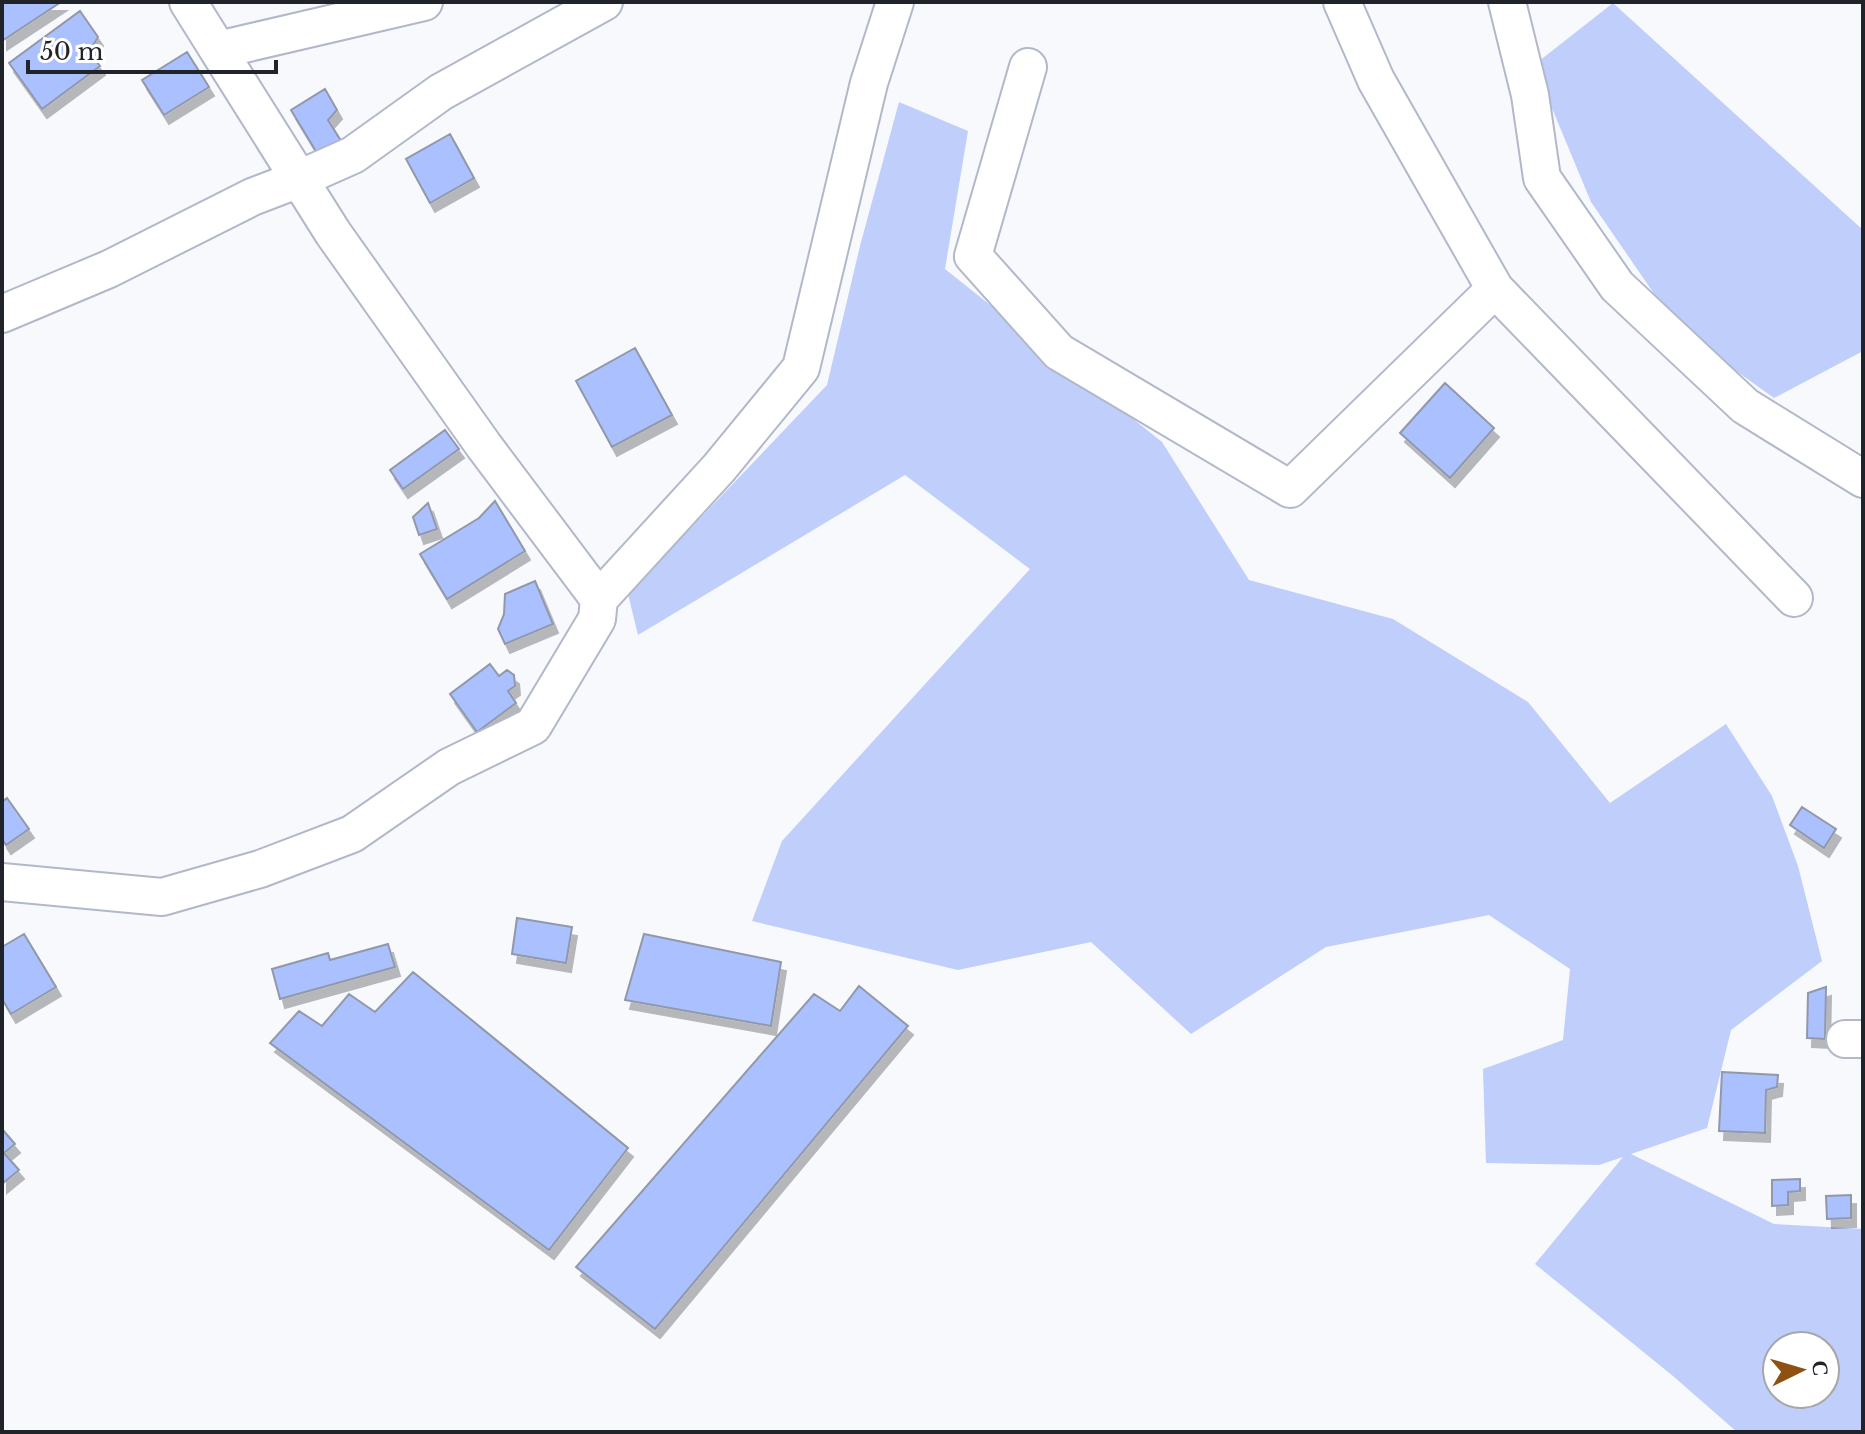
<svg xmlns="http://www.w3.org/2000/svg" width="1865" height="1434" font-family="'Libre Baskerville',serif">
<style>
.green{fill:#bfcefa;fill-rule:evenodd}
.building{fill:#abc0fe;stroke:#9198a9;stroke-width:2;filter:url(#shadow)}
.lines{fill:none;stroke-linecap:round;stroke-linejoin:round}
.street-casing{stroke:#b1b8ca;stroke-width:40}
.street{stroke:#fff;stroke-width:36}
</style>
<defs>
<filter id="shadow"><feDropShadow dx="5" dy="9" stdDeviation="0" flood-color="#0004"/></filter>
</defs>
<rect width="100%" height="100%" fill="#f8f9fd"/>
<!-- green -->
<path class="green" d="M1613,3L1863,230V351L1774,398L1679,330L1591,202L1534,65Z
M899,102L968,131L945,269L1162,442L1249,580L1393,619L1528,702L1610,803L1726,724L1772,796L1798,866L1822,961L1731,1030L1707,1128L1631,1154L1774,1224L1863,1229V1432H1737L1673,1376L1535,1264L1623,1157L1599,1165L1486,1163L1483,1069L1563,1040L1570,969L1489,915L1326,947L1191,1034L1091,942L958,970L752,921L782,841L1030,569L905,475L638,635L628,594L827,385L860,246ZM1777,1346H1825V1394H1777Z"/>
<!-- building -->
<path class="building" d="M2,2H61L2,41Z
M80,11L98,37L89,52L100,66L42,109L9,63Z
M187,52L209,87L164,115L142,80Z
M325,89L337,110L328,120L343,144L320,158L291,110Z
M450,134L474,178L430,203L406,159Z
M635,348L672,415L612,447L576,381Z
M1445,383L1494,428L1450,478L1400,433Z
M445,430L459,449L403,489L390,470Z
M495,501L525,551L447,599L420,554L479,518Z
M428,503L437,529L419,535L413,517Z
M535,581L553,624L505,644L498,629L504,614L505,594Z
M490,664L499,676L507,670L514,675L515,686L508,691L516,703L477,732L450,694Z
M7,798L29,829L6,845L2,839V802Z
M1802,807L1836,829L1824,848L1790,825Z
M517,918L572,927L566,963L512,954Z
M24,934L56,987L11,1014L2,999V947Z
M644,934L781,962L771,1026L625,1000Z
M388,944L395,967L280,999L272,969L328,953L330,960Z
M413,972L628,1148L549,1250L270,1043L299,1011L322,1026L349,994L375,1012Z
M859,986L908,1026L655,1329L576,1267L814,994L840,1011Z
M1826,987L1825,1039L1807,1038L1808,993Z
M1722,1072L1778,1075L1777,1087L1766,1090L1765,1133L1719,1131Z
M2,1129L15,1144L4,1153L19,1170L2,1184Z
M1800,1179V1191L1788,1192V1205L1772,1206V1180Z
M1851,1195V1218L1827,1219L1826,1196Z"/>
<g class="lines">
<!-- street casing -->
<g class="street-casing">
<path id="street" d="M188,2L218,50L424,2
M1342,2L1376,80L1495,289L1794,598
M1507,2L1530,95L1542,178L1617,286L1745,406L1863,479
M218,50L333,233L484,446L599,599L719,468L801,368L869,83L895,2
M1028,67L973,256L1059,352L1290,489L1495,289
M2,314L109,269L252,197L299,179L353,155L441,92L604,2
M2,882L162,897L260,869L352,834L449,767L533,726L597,619L599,599
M1845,1039H1863"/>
</g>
<!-- street -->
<use href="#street" class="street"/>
</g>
<!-- border -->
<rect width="1865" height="1434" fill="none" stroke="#20232a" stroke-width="8"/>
<!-- north arrow -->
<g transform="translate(1801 1370) rotate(85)"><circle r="38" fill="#ffffff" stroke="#a6a7aa" stroke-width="2"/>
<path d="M0-6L14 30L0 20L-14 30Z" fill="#8e5112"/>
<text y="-12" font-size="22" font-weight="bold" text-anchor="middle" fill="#20232a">С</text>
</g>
<!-- scale -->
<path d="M28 60v12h248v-12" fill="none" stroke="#20232a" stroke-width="4"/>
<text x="40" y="60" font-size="24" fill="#20232a" stroke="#ffffff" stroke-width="6" paint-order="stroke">50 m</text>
</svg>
